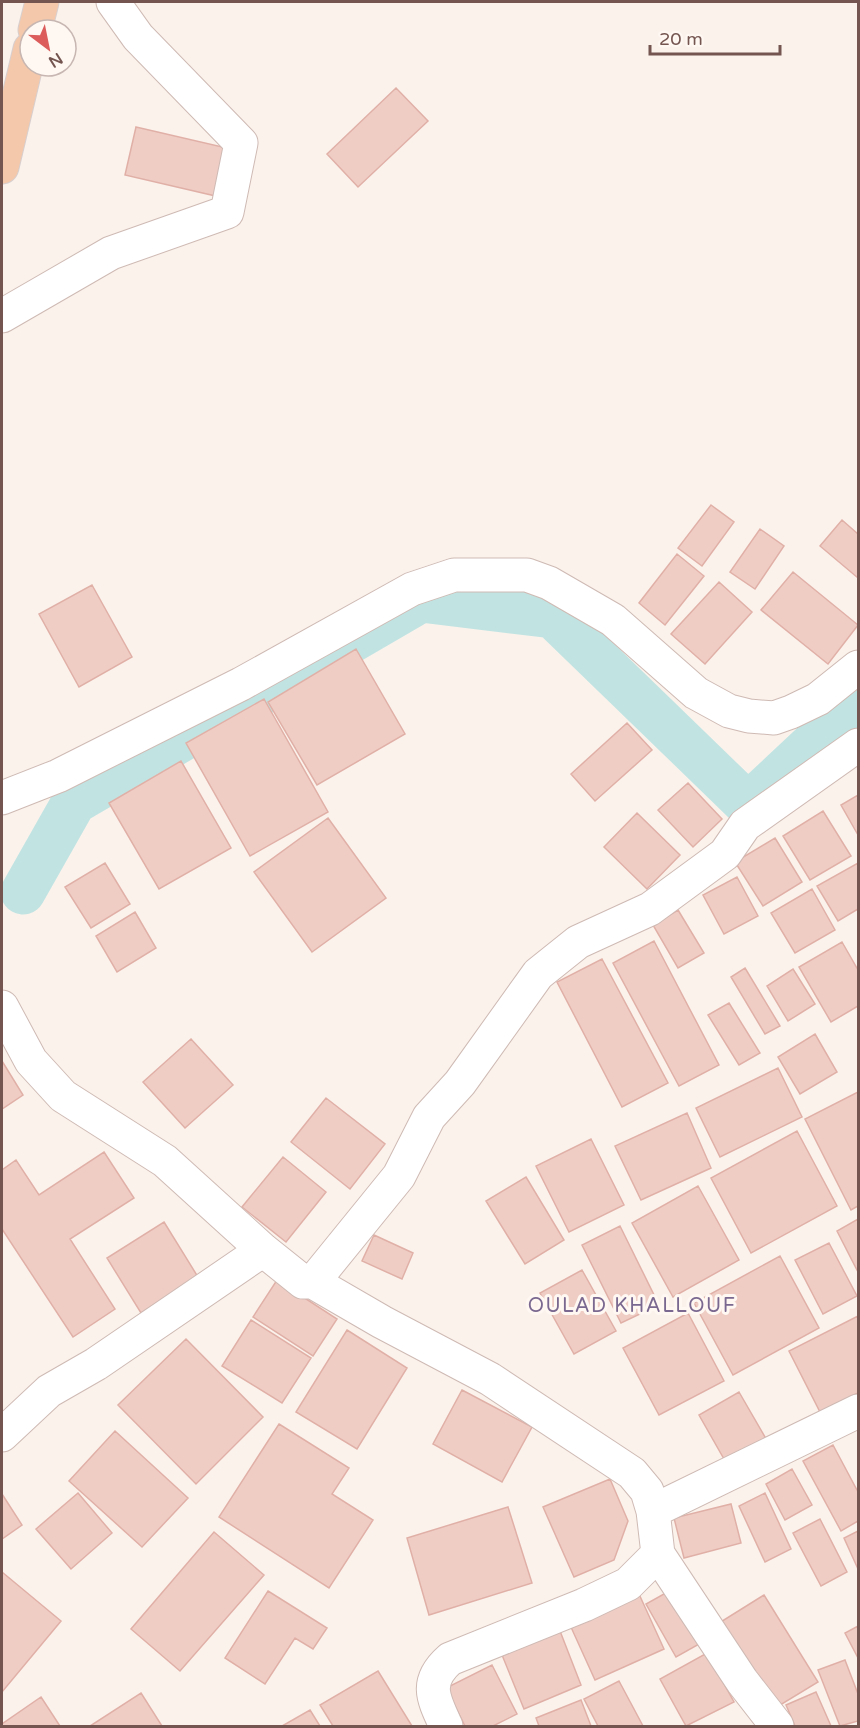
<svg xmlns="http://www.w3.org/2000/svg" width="860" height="1728" font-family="'Varela Round',sans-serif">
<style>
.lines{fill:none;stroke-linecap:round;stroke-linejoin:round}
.canal{stroke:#c1e4e2;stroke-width:45}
.building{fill:#efcdc5;stroke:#e0b0a7;stroke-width:1.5}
.minor-casing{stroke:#cfbab4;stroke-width:35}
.major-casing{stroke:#d8cfce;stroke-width:35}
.minor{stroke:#fff;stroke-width:33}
.major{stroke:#f4c8aa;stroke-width:33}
.labels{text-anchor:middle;stroke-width:6;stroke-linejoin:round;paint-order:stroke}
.quarter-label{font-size:20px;letter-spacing:1.5px;fill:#7a6890;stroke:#fef7f2}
</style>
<rect width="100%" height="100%" fill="#fbf2ec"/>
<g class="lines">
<!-- canal -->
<path class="canal" d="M23,892L74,802L421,600L553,616L748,805L858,702"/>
</g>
<!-- building -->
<path class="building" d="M396,88L428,121L358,187L327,154Z
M136,127L231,149L220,197L125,175Z
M711,505L734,522L702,566L678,548Z
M842,520L858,534V578L820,546Z
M760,529L784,546L755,589L730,572Z
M677,554L704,576L665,625L639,603Z
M793,572L858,625L828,664L761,610Z
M719,582L752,612L705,664L671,634Z
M92,585L132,657L79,687L39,614Z
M356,649L405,734L317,785L268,702Z
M264,699L328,812L250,856L186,743Z
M627,723L652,750L595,801L571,774Z
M181,761L231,848L159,889L109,803Z
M688,783L722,819L693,847L658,810Z
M858,795V835L841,805Z
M823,811L851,856L810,880L783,836Z
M637,813L680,855L647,889L604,847Z
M328,818L386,898L312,952L254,872Z
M775,838L802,882L763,906L735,862Z
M105,863L130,904L91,928L65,887Z
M858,863V909L838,921L817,886Z
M737,877L758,916L724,934L703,895Z
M812,889L835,930L795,953L771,913Z
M678,910L704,953L678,968L653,925Z
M135,912L156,948L117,972L96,936Z
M654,941L719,1065L679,1086L613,963Z
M842,942L858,970V1006L831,1022L799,967Z
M602,959L668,1083L622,1107L557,982Z
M745,968L780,1026L765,1034L731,977Z
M793,969L815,1004L788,1021L767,986Z
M729,1003L760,1053L739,1065L708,1015Z
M815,1034L837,1072L800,1094L778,1057Z
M191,1039L233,1085L185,1128L143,1082Z
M2,1061L23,1095L2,1109Z
M778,1068L802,1117L720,1157L696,1108Z
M858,1092V1206L851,1210L805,1119Z
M326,1098L385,1144L350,1189L291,1142Z
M687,1113L711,1168L641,1200L615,1146Z
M797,1131L837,1206L751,1253L711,1178Z
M591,1139L624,1205L569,1232L536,1166Z
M104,1152L134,1198L70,1239L115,1309L73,1337L2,1229V1170L16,1160L39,1195Z
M283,1157L326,1192L286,1242L242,1207Z
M526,1177L564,1240L525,1264L486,1201Z
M698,1186L739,1260L673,1297L632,1223Z
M858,1219V1272L837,1231Z
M164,1222L198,1277L141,1313L107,1258Z
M620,1226L659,1305L621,1323L582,1245Z
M374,1235L413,1253L402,1279L362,1261Z
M829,1243L857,1296L823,1314L795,1260Z
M780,1256L819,1328L733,1375L694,1303Z
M582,1270L616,1331L574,1354L540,1293Z
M277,1280L337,1319L313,1356L253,1317Z
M688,1313L724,1381L659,1415L623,1348Z
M858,1316V1393L820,1412L789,1351Z
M251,1320L311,1358L282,1403L222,1366Z
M347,1330L407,1368L357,1449L296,1412Z
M186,1339L263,1417L196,1484L118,1405Z
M462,1390L532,1427L502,1482L433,1444Z
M739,1392L769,1444L728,1466L699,1415Z
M279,1424L349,1468L332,1494L373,1520L329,1588L219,1517Z
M115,1431L188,1498L142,1547L69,1481Z
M833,1445L858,1492V1521L841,1531L803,1461Z
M792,1469L812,1505L785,1520L766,1484Z
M610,1479L628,1521L614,1560L574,1577L543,1507Z
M78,1493L112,1533L71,1569L36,1529Z
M765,1493L791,1549L765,1562L739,1506Z
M2,1494L22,1525L2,1539Z
M731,1504L741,1543L684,1558L674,1518Z
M508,1507L532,1583L429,1615L407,1538Z
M820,1519L847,1572L821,1586L793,1533Z
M858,1531V1569L844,1538Z
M214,1532L264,1575L180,1671L131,1629Z
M2,1572L61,1621L2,1692Z
M671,1590L701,1643L676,1657L646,1604Z
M268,1591L327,1628L313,1649L295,1638L265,1684L225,1658Z
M639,1594L664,1649L595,1680L570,1625Z
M764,1595L818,1682L772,1710L719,1623Z
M858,1626V1658L845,1633Z
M560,1631L581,1685L524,1709L502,1655Z
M707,1653L734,1702L686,1726L660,1679Z
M845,1660L858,1694V1721L840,1726L818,1670Z
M492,1665L517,1714L493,1726H465L446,1688Z
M378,1671L412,1726H333L320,1705Z
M619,1681L643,1726H598L584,1699Z
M816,1692L831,1726H795L786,1705Z
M141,1693L162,1726H90Z
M41,1697L60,1726H2V1724Z
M581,1700L591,1726H539L536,1718Z
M310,1710L320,1726H282Z"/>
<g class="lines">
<!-- minor casing -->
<g class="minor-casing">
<path id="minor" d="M2,316L111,253L227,212L241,143L138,37L113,2
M2,798L58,776L241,684L412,589L454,575H527L549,583L613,620L696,693L729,711L749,716L774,718L791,712L818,699L858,667
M2,1007L31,1061L63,1096L165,1161L263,1250L303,1282H313L382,1322L490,1379L632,1473L647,1491L653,1511L658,1554L628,1584L584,1605L450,1659C424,1682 433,1698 446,1726
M313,1282L399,1176L429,1117L460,1083L538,974L578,942L650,909L725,854L745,825L858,745
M2,1435L49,1391L96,1364L263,1250
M653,1511L858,1411
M658,1554L742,1681L777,1726"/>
</g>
<!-- major casing -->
<g class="major-casing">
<path id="major" d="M35,30L42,2
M2,167L30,49"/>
</g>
<!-- minor -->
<use href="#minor" class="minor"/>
<!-- major -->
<use href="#major" class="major"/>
</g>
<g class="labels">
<!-- quarter labels -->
<g class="quarter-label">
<text x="632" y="1312">OULAD KHALLOUF</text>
</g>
</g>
<!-- border -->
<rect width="860" height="1728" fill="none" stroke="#755550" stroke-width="6"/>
<!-- north arrow -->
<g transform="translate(48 48) rotate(148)"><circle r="28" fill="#fef7f2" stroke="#c7b6b1" stroke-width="1.5"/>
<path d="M0-4.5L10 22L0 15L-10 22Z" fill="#db5c5b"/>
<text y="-9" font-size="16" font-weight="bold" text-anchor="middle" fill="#755550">N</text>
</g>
<!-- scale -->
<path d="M650 45v9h130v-9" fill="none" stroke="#755550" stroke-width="3"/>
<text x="659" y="45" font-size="18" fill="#755550" stroke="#fef7f2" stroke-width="4.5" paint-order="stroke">20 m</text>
</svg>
